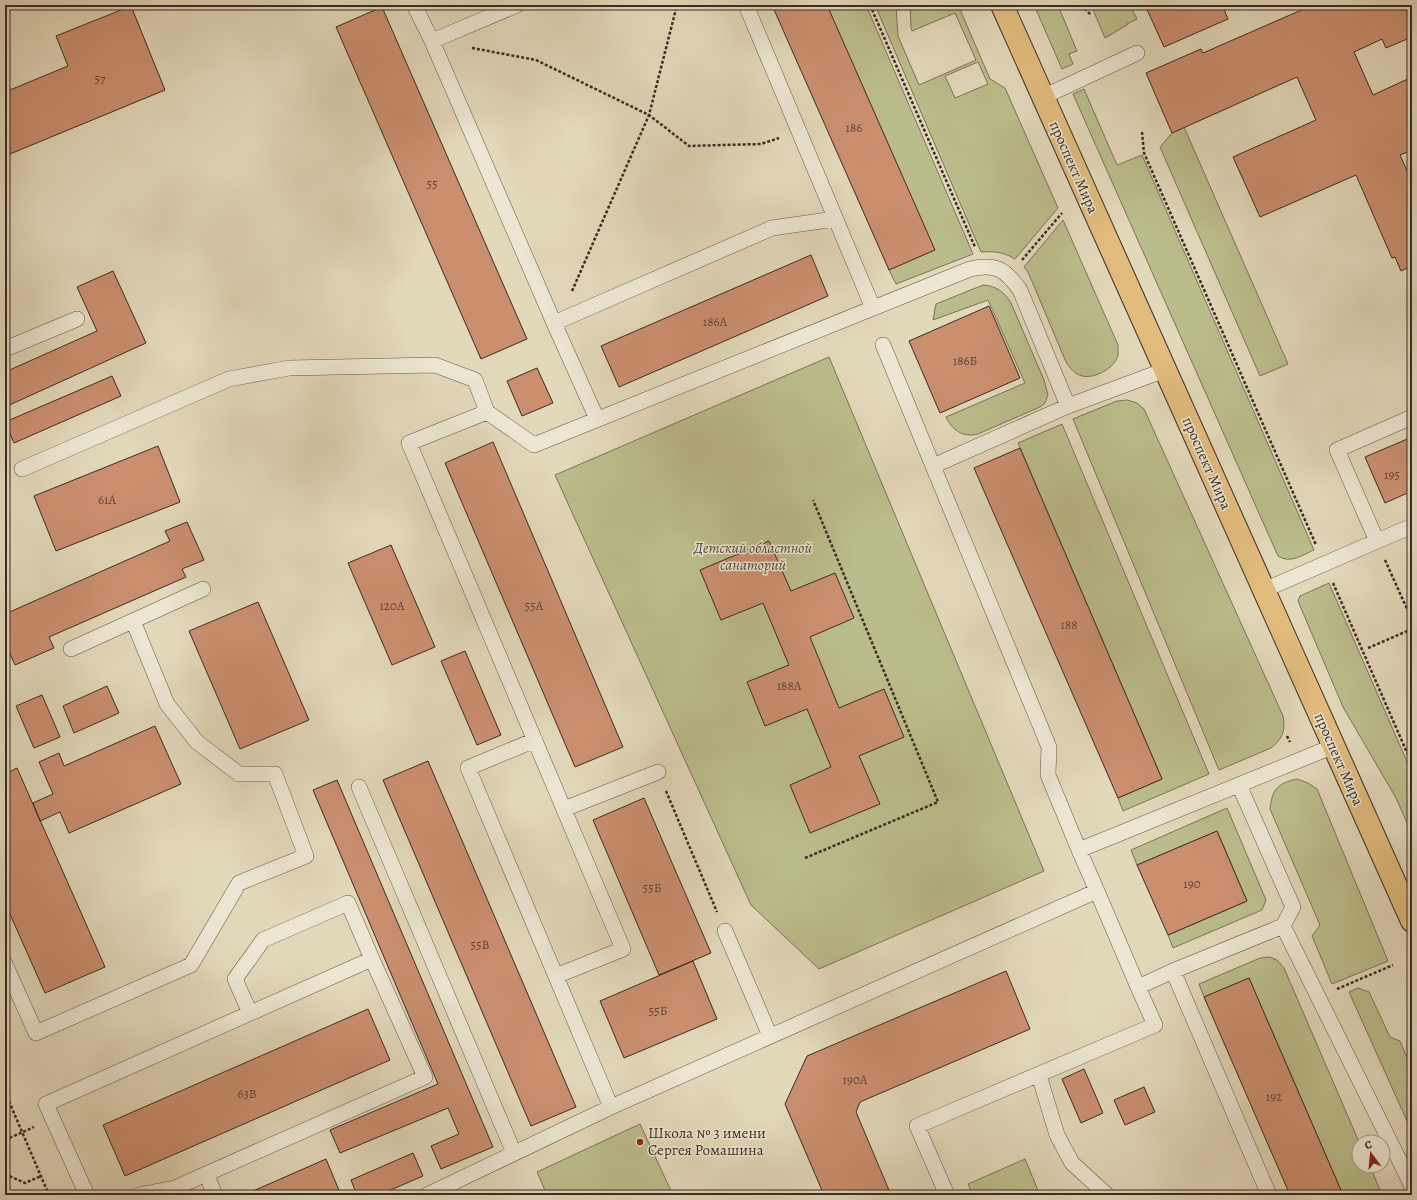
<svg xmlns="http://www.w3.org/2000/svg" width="1417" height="1200" font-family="Alegreya,serif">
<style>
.green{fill:#bbbc8b;stroke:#7a7458;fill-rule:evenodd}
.building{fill:#cb8f70;stroke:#3a2b25}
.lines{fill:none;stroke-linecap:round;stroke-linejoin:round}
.lane-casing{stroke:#64564a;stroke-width:16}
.primary-casing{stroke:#3a2b25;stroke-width:24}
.path{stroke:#3a2b25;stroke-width:2.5;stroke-dasharray:3 2;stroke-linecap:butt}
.lane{stroke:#ece6d2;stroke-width:15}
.primary{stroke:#e1bc7d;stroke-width:22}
.poi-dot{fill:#8f2418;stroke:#ece6d2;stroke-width:1.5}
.labels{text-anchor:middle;stroke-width:3;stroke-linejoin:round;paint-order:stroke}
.number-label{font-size:13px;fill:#5e4438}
.street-label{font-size:15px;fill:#3a2b25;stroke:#ece6d2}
.park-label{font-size:15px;font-style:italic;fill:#544839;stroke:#ece6d2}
.poi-label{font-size:15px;fill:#3a2b25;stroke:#ece6d2;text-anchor:start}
</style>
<rect width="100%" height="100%" fill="#e2d8ba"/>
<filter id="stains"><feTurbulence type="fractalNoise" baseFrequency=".005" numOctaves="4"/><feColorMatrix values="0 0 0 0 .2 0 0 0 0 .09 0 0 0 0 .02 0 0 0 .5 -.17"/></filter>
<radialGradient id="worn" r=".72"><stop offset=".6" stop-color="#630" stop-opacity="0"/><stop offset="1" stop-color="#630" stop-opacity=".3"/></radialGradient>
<!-- green -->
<path class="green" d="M827,5H866L973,254L896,284L889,270Z
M875,5H896L898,36L919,85L976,60L955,13L912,31L911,27L910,5H958L990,79L1005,88L1058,208L1015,259C1004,252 994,251 981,252ZM978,62L988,84L955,98L945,76Z
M1034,5H1072L1060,10L1077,51L1069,54L1073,64L1062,69Z
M1091,5H1130L1137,19L1127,24V25L1105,38Z
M1084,89L1117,165L1142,155L1314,550C1302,555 1291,564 1278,556L1073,94Z
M1184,127L1288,364L1260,376L1160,147L1172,133Z
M1063,220L1118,345C1118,348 1118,352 1118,355C1115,368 1095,379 1082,376C1075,374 1070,368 1066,362L1028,272L1024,267Z
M983,285C997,286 1004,292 1011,303L1044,380L1048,395L1045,403L1040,407L978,434C963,438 952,430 946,417L1025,383L988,300L933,320L936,304Z
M829,357L1044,871L819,969L751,905L555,475Z
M1127,400L1137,403L1144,409L1283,716C1286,731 1282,739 1271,748L1219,770L1073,419L1117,401Z
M1062,424L1209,774L1123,811L1118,798L1162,779L1018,443Z
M1329,583L1412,773V834L1396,798L1343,707L1298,601L1300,596Z
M1297,779L1308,783L1317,789L1388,961L1332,984L1312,936L1320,925L1270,809C1272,789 1278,783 1297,779Z
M1227,808L1266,900L1262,910L1173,948L1168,935L1247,901L1217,831L1137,865L1131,850Z
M1270,957L1277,960L1284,968L1359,1142V1166H1370L1382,1195H1343L1249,978L1204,997L1199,984L1260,958Z
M1358,988L1369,992L1390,1037L1400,1041L1412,1069V1099L1411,1100L1412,1103V1132L1349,992Z
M640,1124L673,1195H547L537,1172Z
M1025,1159L1040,1195H973L968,1184Z"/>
<!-- building -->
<path class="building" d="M772,5H827L935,250L889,270Z
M1145,5H1222L1228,19L1164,47Z
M1313,5H1412V37L1386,48L1382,39L1354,52L1373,95L1412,77V150L1400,155L1412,182V266L1401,271L1395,257L1392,258L1356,175L1260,217L1233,157L1316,120L1297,77L1172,133L1146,73L1201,49L1203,53Z
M131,6L165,90L5,156V92L68,66L56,36Z
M382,7L527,339L481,359L336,27Z
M811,255L828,296L619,387L601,346Z
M113,271L146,343L5,407V372L97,331L77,287Z
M989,306L1020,378L940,413L909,341Z
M537,368L553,403L522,416L507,381Z
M112,376L121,396L14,443L5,422Z
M1412,437V491L1385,503L1365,457Z
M493,442L623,747L575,767L445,463Z
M158,446L180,502L56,551L34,496Z
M1020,448L1162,779L1118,798L974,468Z
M187,522L204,560L182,569L186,577L49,637L54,648L15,665L5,643V614L170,541L165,531Z
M769,541L791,591L835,573L854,618L810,637L839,708L884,689L904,737L859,756L880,804L810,833L790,785L831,767L807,709L765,726L747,682L789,665L763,603L721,620L700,570Z
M391,545L435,647L392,665L348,563Z
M258,602L309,720L240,749L189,631Z
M465,651L501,735L477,745L441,661Z
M107,686L119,713L74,733L63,706Z
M42,695L60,737L34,748L16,706Z
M155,726L181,784L69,833L60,812L40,821L33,803L53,794L39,762L59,753L64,766Z
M428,761L576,1107L531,1126L383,780Z
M17,768L105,967L45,993L5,903V774Z
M337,780L493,1147L441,1169L431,1146L459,1134L448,1108L340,1153L330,1130L438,1084L313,790Z
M644,798L711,953L659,975L593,820Z
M1217,831L1247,901L1168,935L1137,865Z
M693,961L717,1019L624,1058L600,1001Z
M1006,971L1030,1029L860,1102L856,1112L891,1195H824L785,1104L807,1056Z
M1249,978L1343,1195H1290L1204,997Z
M368,1009L390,1060L125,1176L103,1125Z
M1084,1069L1103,1113L1081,1123L1062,1079Z
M1144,1087L1155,1112L1125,1125L1114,1100Z
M413,1153L423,1176L379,1195H357L351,1180Z
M326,1159L341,1195H244Z"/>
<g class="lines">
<!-- lane casing -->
<g class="lane-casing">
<path id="lane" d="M414,5L432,41L554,323L597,419
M746,5L873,308
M432,41L517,5
M1043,97L1137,53
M554,323L772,228L835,219
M883,345L1049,747L1048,775L1079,850
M5,349L77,319
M933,466L1068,406L1165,370
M22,469L229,379L289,368L435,365L475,380L487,412
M1377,541L1337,450L1412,417
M1264,590L1412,526
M71,649L203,589
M535,740L468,768L611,1107
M1239,785L1293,907L1283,926L1412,1186
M359,787L514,1153
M564,809L658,772
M1097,891L1138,987L1173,971L1283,926
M725,931L770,1036
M5,964L36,1033L191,965L239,883L306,856L275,774H239L197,742L167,704L133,621
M1173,971L1269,1195
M556,976L623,949L409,443L487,412L534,445L970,269C996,263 1005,269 1020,290L1068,406
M250,1013L235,979L263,940L348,903L372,959
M1039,1075L1057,1135L1072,1163L1107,1195
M87,1195L46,1104L372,959L425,1077L206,1174L215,1195
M138,1195L175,1188L206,1174
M427,1195L611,1107L1097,891L1079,850L1334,746
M947,1195L917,1126L1155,1025L1138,987"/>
</g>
<!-- primary casing -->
<g class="primary-casing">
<path id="primary" d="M1002,5L1412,921"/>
</g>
<!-- path -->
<path class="path" d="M870,5L975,247
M1081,5L1091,15
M472,48L536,60L649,115L689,146L761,144L779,138
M1142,132L1144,153L1316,545
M1022,260L1062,213
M572,291L649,115L677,5
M1385,560L1412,620
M1333,583L1412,764
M1368,648L1412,629
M1287,736L1290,742
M666,791L717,912
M805,858L938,802L813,500
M1337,989L1393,965
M5,1092L49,1195
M5,1140L34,1127
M5,1174L25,1183L41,1176"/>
<!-- lane -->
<use href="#lane" class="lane"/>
<!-- primary -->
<use href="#primary" class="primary"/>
</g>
<!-- markers -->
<circle class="poi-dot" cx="640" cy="1142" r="4"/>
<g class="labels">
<!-- number labels -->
<g class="number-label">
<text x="100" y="83">57</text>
<text x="854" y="132">186</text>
<text x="432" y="188">55</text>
<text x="715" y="326">186А</text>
<text x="965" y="365">186Б</text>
<text x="1392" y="479">195</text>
<text x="107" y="504">61А</text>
<text x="392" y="610">120А</text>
<text x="534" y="610">55А</text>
<text x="1069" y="629">188</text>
<text x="789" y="690">188А</text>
<text x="1192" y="888">190</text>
<text x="652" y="892">55Б</text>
<text x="480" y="949">55В</text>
<text x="658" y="1015">55Б</text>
<text x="855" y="1084">190А</text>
<text x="247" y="1098">63В</text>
<text x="1274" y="1101">192</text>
</g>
<!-- street labels -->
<g class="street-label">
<text transform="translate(1074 167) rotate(66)" y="5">проспект Мира</text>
<text transform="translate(1207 463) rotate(66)" y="5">проспект Мира</text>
<text transform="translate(1339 759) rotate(66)" y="5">проспект Мира</text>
</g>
<!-- park labels -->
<g class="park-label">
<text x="753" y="553">Детский областной<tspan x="753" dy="17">санаторий</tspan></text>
</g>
<!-- poi labels -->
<g class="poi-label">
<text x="648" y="1138">Школа № 3 имени<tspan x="648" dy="17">Сергея Ромашина</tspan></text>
</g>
</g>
<!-- margin -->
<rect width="1417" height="1200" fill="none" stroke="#e2d8ba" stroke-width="20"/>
<rect x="6" y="6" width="1405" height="1188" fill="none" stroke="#3a2b25" stroke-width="2"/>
<rect x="10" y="10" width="1397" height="1180" fill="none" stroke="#3a2b25"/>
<!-- north arrow -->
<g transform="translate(1371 1154) rotate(344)"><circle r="19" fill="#ece6d2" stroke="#a59b8d"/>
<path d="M0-3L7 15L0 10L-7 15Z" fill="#8f2418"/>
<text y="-6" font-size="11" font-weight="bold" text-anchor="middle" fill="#3a2b25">С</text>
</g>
<rect width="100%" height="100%" filter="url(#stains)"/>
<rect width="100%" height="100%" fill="url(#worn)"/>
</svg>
